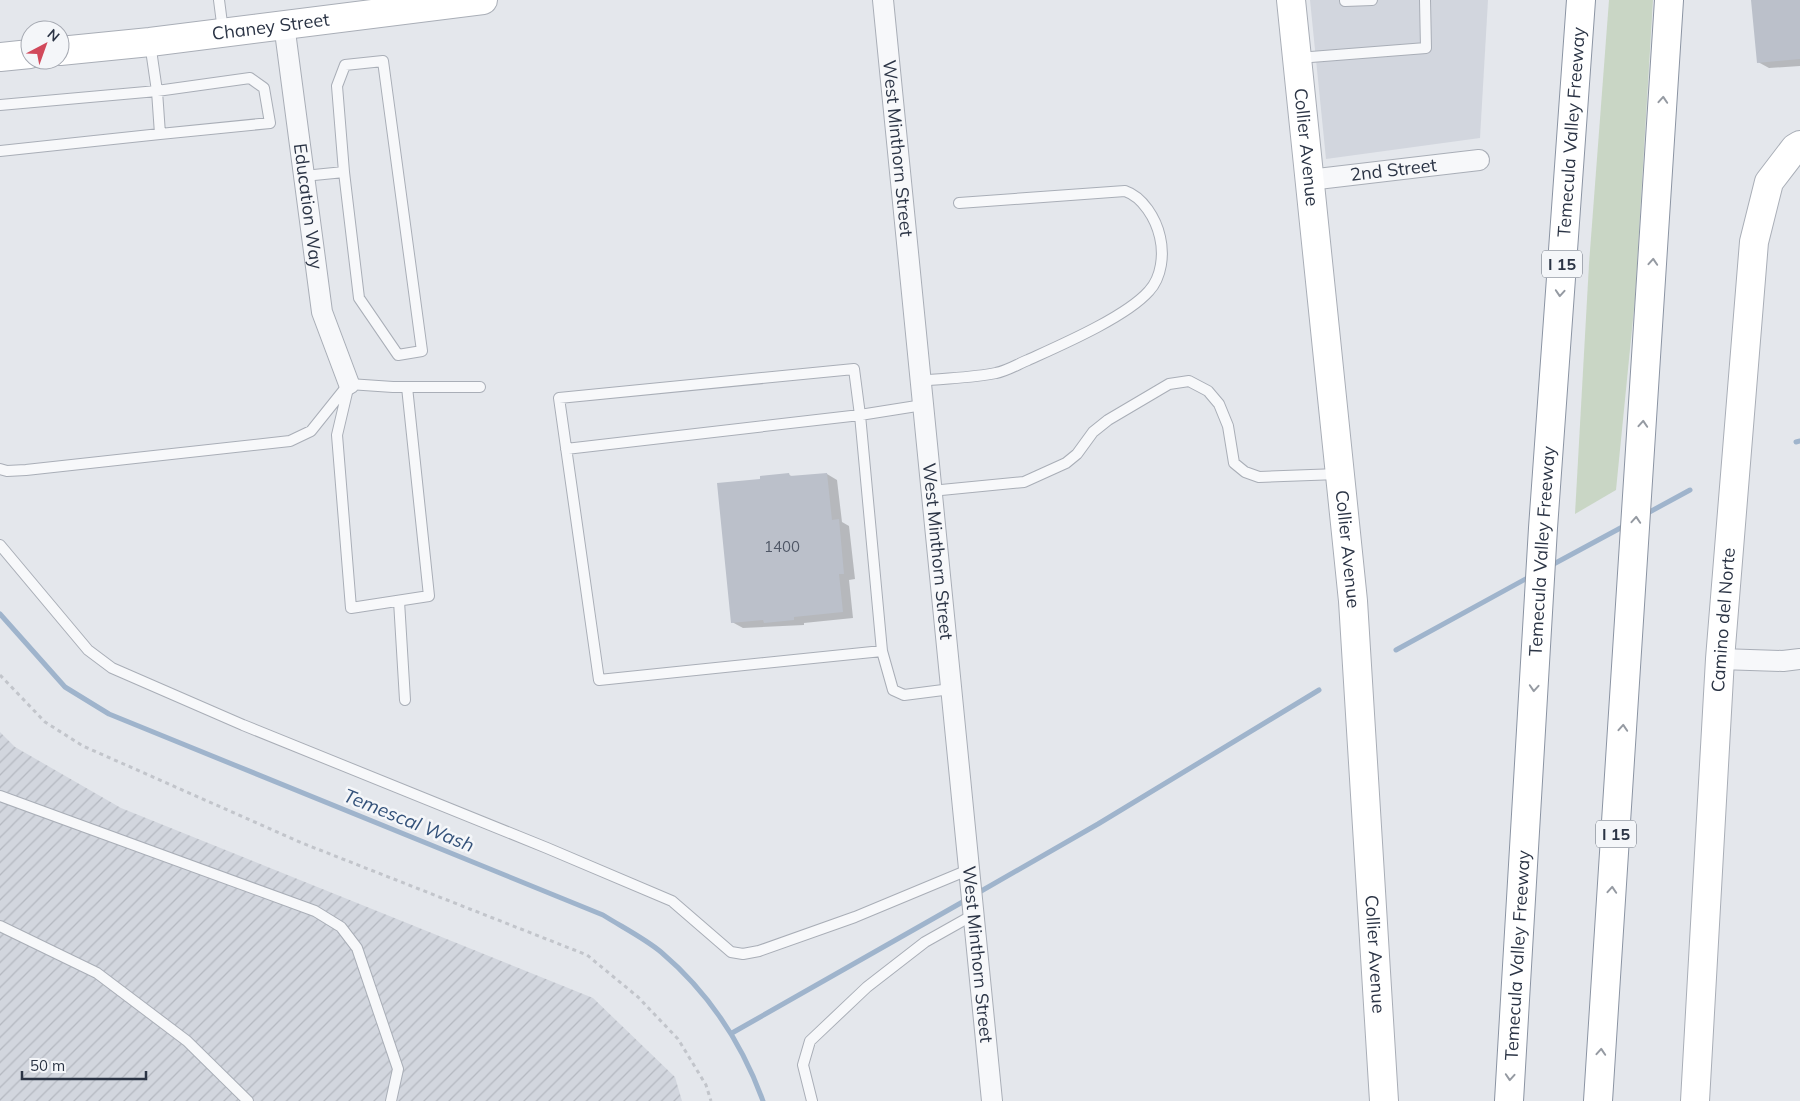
<svg xmlns="http://www.w3.org/2000/svg" width="1800" height="1101" font-family="Mulish,sans-serif">
<style>
.built{fill:#d2d6de}
.industrial{fill:url(#industrial-furrows)}
.green{fill:#c9d6c5}
.shadow{fill:#0003}
.lines{fill:none;stroke-linecap:round;stroke-linejoin:round}
.stream{stroke:#9fb4cc;stroke-width:5}
.building{fill:#bbc0ca}
.lane-casing{stroke:#a9aeb7;stroke-width:12}
.street-casing{stroke:#a9aeb7;stroke-width:22}
.secondary-casing{stroke:#a9aeb7;stroke-width:30}
.highway-casing{stroke:#8b94a3;stroke-width:30}
.path{stroke:#c2c5cb;stroke-width:3;stroke-dasharray:4 4;stroke-linecap:butt}
.lane{stroke:#f7f8fa;stroke-width:10}
.street{stroke:#f7f8fa;stroke-width:20}
.secondary{stroke:#fff;stroke-width:28}
.highway{stroke:#fff;stroke-width:28}
.oneway{stroke:#959aa2}
.labels{text-anchor:middle;stroke-width:5;stroke-linejoin:round;paint-order:stroke}
.number-label{font-size:15px;fill:#4f5766}
.shield{fill:#f4f6f9;stroke:#676e7b;stroke-width:1}
.shield-label{font-size:16px;font-weight:bold;fill:#2b3445}
.street-label{font-size:18px;fill:#2b3445;stroke:#f4f6f9}
.water-label{font-size:19px;font-style:italic;fill:#34527a;stroke:#f4f6f9}
</style>
<defs>
<pattern id="industrial-furrows" width="10" height="10" patternUnits="userSpaceOnUse" patternTransform="scale(1.25)"><rect width="10" height="10" fill="#d2d6de"/><path d="M-1 1l2-2M0 10L10 0M9 11l2-2" fill="none" stroke="#b4b8c0"/></pattern>
</defs>
<rect width="100%" height="100%" fill="#e4e7ec"/>
<!-- built -->
<path class="built" d="M1310,0H1488L1480,138L1326,159Z"/>
<!-- industrial -->
<path class="industrial" d="M0,732L15,747L121,808L593,998L675,1077L682,1101H0Z"/>
<!-- green -->
<path class="green" d="M1609,0H1653L1635,299L1616,490L1575,514L1589,264Z"/>
<!-- shadow -->
<path class="shadow" d="M1753,0H1800V66L1769,68L1758,62Z
M827,474L837,480L842,522L849,526L855,579L849,580L853,618L804,623V625L743,628L732,622L762,480L789,475L794,477Z"/>
<g class="lines">
<!-- stream -->
<path class="stream" d="M1796,442L1800,441
M1644,515L1690,490
M1550,566L1626,525
M0,614L65,687L109,714L603,915C622,927 644,938 661,952C708,992 742,1043 763,1101
M1396,650L1531,576
M976,894L1098,824L1319,690
M732,1033L966,900"/>
</g>
<!-- building -->
<path class="building" d="M1751,0H1800V59L1757,63Z
M789,473L790,476L827,473L832,520L839,519L844,574H839L843,612L794,617V620L764,623L763,620L731,623L717,483L760,479V476Z"/>
<g class="lines">
<!-- lane casing -->
<g class="lane-casing">
<path id="lane" d="M219,0L223,31
M1345,1L1372,0
M1298,58L1426,48L1425,0
M0,105L157,91L250,78L264,88L270,123L160,134
M0,151L160,134L157,91L150,43
M304,176L344,172L359,298L398,355L422,351L383,61L345,65L337,86L344,172
M920,381C945,378 972,378 996,373C1007,371 1018,364 1028,360C1061,345 1126,317 1149,291C1162,277 1164,254 1160,237C1156,219 1143,197 1125,191L959,203
M349,384L337,435L351,608L429,596L407,387
M349,384L393,387H480
M566,449L860,415L882,651L893,690L904,695L951,689
M0,469L7,471L26,470L290,441L311,431L347,386
M931,491L1024,482L1066,463L1077,454L1093,432L1108,420L1169,384L1189,381L1208,391L1219,404L1228,426L1234,463L1245,472L1259,477L1338,474
M0,545L88,650L112,668L243,725L547,848L672,901L731,952L743,954L759,951L855,917L968,870
M399,601L405,700
M882,651L599,680L559,398L854,369L860,415L923,405
M0,796L315,911L341,927L357,948L398,1069L391,1101
M0,926L97,973L187,1041L248,1101
M812,1101L803,1065L810,1041L867,987L925,942L973,915"/>
</g>
<!-- street casing -->
<g class="street-casing">
<g id="street">
<path id="s1" d="M883,0L992,1101"/>
<path id="s2" d="M284,24L322,312L349,384"/>
<path id="s3" d="M1309,180L1479,160"/>
<path d="M1720,659L1783,661L1800,659"/>
</g>
</g>
<!-- secondary casing -->
<g class="secondary-casing">
<g id="secondary">
<path id="s4" d="M1291,0L1353,601L1384,1101"/>
<path id="s5" d="M60,51L150,42L483,0"/>
<path d="M0,57L30,54"/>
<path id="s6" d="M1695,1101L1720,659L1754,242L1769,182L1795,148L1800,145"/>
</g>
</g>
<!-- highway casing -->
<g class="highway-casing">
<g id="highway">
<path id="s7" d="M1509,1101L1543,528L1581,0"/>
<path d="M1598,1101L1669,0"/>
</g>
</g>
<!-- path -->
<path class="path" d="M0,675L45,722L83,746L302,843L587,955L638,997L678,1039L706,1085L711,1101"/>
<!-- lane -->
<use href="#lane" class="lane"/>
<!-- street -->
<use href="#street" class="street"/>
<!-- secondary -->
<use href="#secondary" class="secondary"/>
<!-- highway -->
<use href="#highway" class="highway"/>
</g>
<!-- one-way arrows -->
<defs><path id="oneway-chevron" d="M-2-3.5L2.5 0L-2 3.5" fill="none" stroke-width="1.6" stroke-linecap="round" stroke-linejoin="round" transform="scale(1.25)"/></defs>
<g class="oneway">
<use href="#oneway-chevron" transform="translate(1663 100) rotate(-86)"/>
<use href="#oneway-chevron" transform="translate(1653 262) rotate(-86)"/>
<use href="#oneway-chevron" transform="translate(1560 293) rotate(94)"/>
<use href="#oneway-chevron" transform="translate(1643 424) rotate(-86)"/>
<use href="#oneway-chevron" transform="translate(1636 520) rotate(-86)"/>
<use href="#oneway-chevron" transform="translate(1534 688) rotate(94)"/>
<use href="#oneway-chevron" transform="translate(1623 728) rotate(-86)"/>
<use href="#oneway-chevron" transform="translate(1612 890) rotate(-86)"/>
<use href="#oneway-chevron" transform="translate(1601 1052) rotate(-86)"/>
<use href="#oneway-chevron" transform="translate(1510 1077) rotate(94)"/>
</g>
<g class="labels">
<!-- number labels -->
<g class="number-label">
<text x="782" y="552">1400</text>
</g>
<!-- shield labels -->
<g class="shield">
<rect x="1542" y="250.5" width="40" height="27" rx="4"/>
<rect x="1596" y="820.5" width="40" height="27" rx="4"/>
</g>
<g class="shield-label">
<text x="1562" y="270">I 15</text>
<text x="1616" y="840">I 15</text>
</g>
<!-- street labels -->
<g class="street-label">
<text dy="6" stroke="none"><textPath href="#s5" startOffset="212">Chaney Street</textPath></text>
<text dy="6" stroke="none"><textPath href="#s7" startOffset="971">Temecula Valley Freeway</textPath></text>
<text dy="6" stroke="none"><textPath href="#s1" startOffset="149">West Minthorn Street</textPath></text>
<text dy="6" stroke="none"><textPath href="#s4" startOffset="148">Collier Avenue</textPath></text>
<text dy="6" stroke="none"><textPath href="#s3" startOffset="85">2nd Street</textPath></text>
<text dy="6" stroke="none"><textPath href="#s2" startOffset="184">Education Way</textPath></text>
<text dy="6" stroke="none"><textPath href="#s4" startOffset="552">Collier Avenue</textPath></text>
<text dy="6" stroke="none"><textPath href="#s7" startOffset="551">Temecula Valley Freeway</textPath></text>
<text dy="6" stroke="none"><textPath href="#s1" startOffset="554">West Minthorn Street</textPath></text>
<text dy="6" stroke="none"><textPath href="#s6" startOffset="482">Camino del Norte</textPath></text>
<text dy="6" stroke="none"><textPath href="#s1" startOffset="959">West Minthorn Street</textPath></text>
<text dy="6" stroke="none"><textPath href="#s4" startOffset="958">Collier Avenue</textPath></text>
<text dy="6" stroke="none"><textPath href="#s7" startOffset="146">Temecula Valley Freeway</textPath></text>
</g>
<!-- water labels -->
<g class="water-label">
<text transform="translate(409 820) rotate(22)" y="7">Temescal Wash</text>
</g>
</g>
<!-- north arrow -->
<g transform="translate(45 45) rotate(41)"><circle r="24" fill="#f4f6f9" stroke="#a4a8b1"/>
<path d="M0-4L9 19L0 12L-9 19Z" fill="#d1495b"/>
<text y="-8" font-size="14" font-weight="bold" text-anchor="middle" fill="#2b3445">N</text>
</g>
<!-- scale -->
<path d="M22 1071v8h124v-8" fill="none" stroke="#2b3445" stroke-width="2.5"/>
<text x="30" y="1071" font-size="15" fill="#2b3445" stroke="#f4f6f9" stroke-width="4" paint-order="stroke">50 m</text>
</svg>
